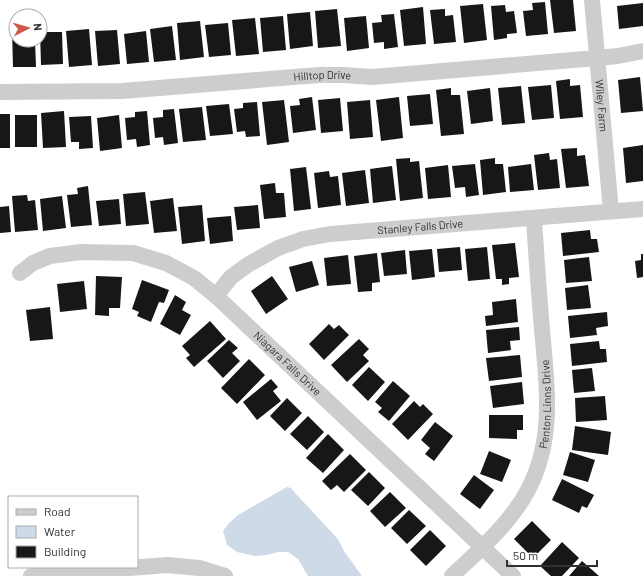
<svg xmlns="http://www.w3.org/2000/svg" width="643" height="576" font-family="Barlow,sans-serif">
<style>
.water{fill:#cfdae9}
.building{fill:#171717}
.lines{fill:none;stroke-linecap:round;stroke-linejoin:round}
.minor{stroke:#cdcdcd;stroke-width:16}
.labels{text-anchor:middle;stroke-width:4;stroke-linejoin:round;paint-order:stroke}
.street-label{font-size:11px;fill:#303030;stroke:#fff}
</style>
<rect width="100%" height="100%" fill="#fff"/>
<!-- water -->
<path class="water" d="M287,487L291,488L296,494L338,539L344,551L362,576H308L298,559L288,552H278L267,555L255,556L237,552L227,545L223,531L228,524L238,515Z"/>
<!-- building -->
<path class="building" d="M550,0H573L576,31L554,33Z
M545,2L548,34L526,36L523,11L533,10L532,3Z
M643,3V26L619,29L617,6Z
M483,4L487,40L464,43L460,6Z
M505,5L506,12L514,11L517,33L507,34V38L494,40L491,6Z
M423,7L426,44L404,46L400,10Z
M337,9L341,46L318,48L315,11Z
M445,9V16L453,15L456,42L434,44L430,10Z
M310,12L313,46L290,49L287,14Z
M394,14L398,47L384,49V42L374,43L372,23L382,22L381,15Z
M283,16L286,50L263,52L260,18Z
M366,16L369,48L347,51L344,18Z
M255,18L259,54L236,56L232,20Z
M200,21L204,57L180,60L177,23Z
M228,23L231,55L209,57L205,25Z
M172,26L176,60L154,62L150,29Z
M89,29L92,65L69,67L66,31Z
M12,30H16V40H35L36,67H13Z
M117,30L120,64L98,66L95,31Z
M146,31L149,62L127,64L124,34Z
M40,32H62L63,64L41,65Z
M640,77L643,111L621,113L618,80Z
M570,79V86L580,85L583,117L560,119L556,81Z
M551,85L554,118L532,120L528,87Z
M521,86L525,123L502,125L498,88Z
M451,88V95H460L464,134L441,136L436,90Z
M490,88L493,121L471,124L467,91Z
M430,94L433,124L410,126L407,96Z
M312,97L316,130L293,133L290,106L300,105L299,99Z
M399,97L403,138L381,141L376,100Z
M340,98L343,131L321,133L318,100Z
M284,100L289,142L267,145L262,102Z
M370,100L373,137L350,139L347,102Z
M257,102L260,136L246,137L245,131L237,132L234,109L243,108V103Z
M229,104L233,134L210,136L206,106Z
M202,107L206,140L183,142L179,109Z
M174,109L178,143L164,145L163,137L155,138L153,118L163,117V110Z
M64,111L66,147L43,148L41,113Z
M147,111L150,145L137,147L136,139L127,140L125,118L135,117V112Z
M0,114H10V148H0Z
M15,115H37V147H15Z
M119,115L122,148L100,151L97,118Z
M91,116L93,148L79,149V142H71L69,117Z
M643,145V181L626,183L623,148Z
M577,148V156L585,155L589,186L566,188L561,149Z
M549,153L550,160L557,159L560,188L538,190L534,155Z
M410,158V162L419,161L423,198L400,201L396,159Z
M495,158V164H503L506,192L483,195L480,160Z
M475,164L479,195L466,197L465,187L455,188L452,166Z
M531,164L534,190L510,192L508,167Z
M448,165L451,197L428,199L425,168Z
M392,166L396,200L373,203L370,169Z
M306,167L311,209L294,211L290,169Z
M365,170L369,203L346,206L342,173Z
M329,171L330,177L338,176L341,205L318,208L314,173Z
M275,183L276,193H284L286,217L264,219L260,185Z
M88,186L92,225L71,227L67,195L78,194L77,188Z
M145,192L149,224L126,226L123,194Z
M27,195L28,201L35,200L38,230L15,232L12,196Z
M62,196L66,228L43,231L40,199Z
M173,198L177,231L154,233L150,201Z
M119,199L121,224L99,226L96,201Z
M202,205L205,241L182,244L178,207Z
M258,205L260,228L237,230L234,207Z
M9,206L11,232L0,233V207Z
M231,216L233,241L210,244L207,218Z
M590,230L591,239H597L599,252L563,256L561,233Z
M515,243L519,277L509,278V284L502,285V279H496L492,245Z
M460,247L462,270L439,272L437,249Z
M487,247L490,279L468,281L465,249Z
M432,249L435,277L412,280L409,251Z
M405,250L407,274L384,276L381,253Z
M377,253L380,282L372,283V291L358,292L354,256Z
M641,254H643V277L637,278L635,261L641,260Z
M348,255L351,284L327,286L324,258Z
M589,257L592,281L566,283L564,260Z
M312,261L319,285L296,292L289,267Z
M96,276L122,277L120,308H109V316L95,315Z
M272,276L288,299L266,314L251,291Z
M142,280L169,290L164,303L159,302L151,322L137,316L139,312L132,309Z
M84,281L87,309L60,312L57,284Z
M588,285L591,308L567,310L565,288Z
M175,295L186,302L182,310L191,315L180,335L160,324Z
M516,299L518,322L486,326L485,316L493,315L492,302Z
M50,307L53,339L30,341L26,310Z
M607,312L608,326L596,328L597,335L570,338L568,316Z
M210,321L226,339L194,367L186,358L190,355L182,346Z
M329,324L334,329L339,325L349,335L324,360L309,344Z
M519,327L520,340L510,341L511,350L488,353L486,330Z
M359,339L369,349L363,355L369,361L347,382L331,365Z
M229,340L238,348L232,353L240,361L223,378L207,361Z
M599,341L600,349H606L607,362L572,366L570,344Z
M520,355L522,377L489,381L486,358Z
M249,359L265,375L237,404L221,388Z
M369,367L385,382L368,401L352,385Z
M592,368L595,391L574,393L572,370Z
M271,379L278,387L273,391L281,401L257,420L243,402Z
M393,381L410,396L389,421L378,412L382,408L375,402Z
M522,382L524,404L493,408L490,386Z
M605,396L607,420L576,422L575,398Z
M287,398L302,413L285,431L270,416Z
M414,401L420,407L423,404L433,414L408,440L392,424Z
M489,415H523V430H517V439L489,438Z
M308,416L324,432L307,450L290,434Z
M435,422L453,436L434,461L425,454L430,448L421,440Z
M575,426L611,432L608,455L572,450Z
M328,434L344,450L323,473L306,458Z
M489,451L511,460L502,482L480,474Z
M570,452L595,460L588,482L563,475Z
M350,454L366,470L344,492L337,485L331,490L322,481Z
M369,472L385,488L368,506L351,490Z
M474,475L494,490L480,509L460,494Z
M562,479L594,495L587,508L582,506L579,513L552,500Z
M390,492L406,508L385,527L370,511Z
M409,510L426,526L407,544L391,528Z
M532,521L551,540L533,558L514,539Z
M430,530L446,546L426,566L410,550Z
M562,542L579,558L562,576H551L540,566Z
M582,561L599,576H569Z"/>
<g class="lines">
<!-- minor -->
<g class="minor">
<path id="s1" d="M592,0L611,211"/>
<path id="s2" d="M0,92L122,91L319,75H343L372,77L597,58L618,56L643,51"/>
<path id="s3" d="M20,273L33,263L50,256L81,252L133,253L166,263L194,278L216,296L513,576"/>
<path id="s4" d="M216,296L231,277L249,264L278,248L303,239L330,234L643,209"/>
<path d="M31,576L167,565L199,568L225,576"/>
<path id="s5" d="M452,576C479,550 510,524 528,490C555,439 547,384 542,330C539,292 536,255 534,218"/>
</g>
</g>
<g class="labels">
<!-- street labels -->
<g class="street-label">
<text dy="4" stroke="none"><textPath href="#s2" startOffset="323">Hilltop Drive</textPath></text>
<text dy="4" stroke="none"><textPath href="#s1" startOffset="106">Wiley Farm</textPath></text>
<text dy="4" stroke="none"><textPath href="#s4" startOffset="224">Stanley Falls Drive</textPath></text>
<text dy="4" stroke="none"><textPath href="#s3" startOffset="311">Niagara Falls Drive</textPath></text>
<text dy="4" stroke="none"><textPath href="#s5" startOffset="204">Penton Linns Drive</textPath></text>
</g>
</g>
<!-- legend -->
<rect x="8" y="496" width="130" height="72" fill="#ffffff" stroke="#acacac"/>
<rect x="16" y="509" width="20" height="6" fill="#cdcdcd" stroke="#acacac"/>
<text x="44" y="516" font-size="12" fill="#303030">Road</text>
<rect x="16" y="526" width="20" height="12" fill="#cfdae9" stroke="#acacac"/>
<text x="44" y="536" font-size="12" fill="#303030">Water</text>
<rect x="16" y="546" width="20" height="12" fill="#171717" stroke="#acacac"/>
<text x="44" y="556" font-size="12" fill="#303030">Building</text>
<!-- north arrow -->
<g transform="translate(28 28) rotate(84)"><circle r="19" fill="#ffffff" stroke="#acacac"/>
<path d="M0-3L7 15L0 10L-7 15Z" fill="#d05a4a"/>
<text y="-6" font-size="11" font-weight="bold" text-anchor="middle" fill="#303030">N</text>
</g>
<!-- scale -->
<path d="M507 560v6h90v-6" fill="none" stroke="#303030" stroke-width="2"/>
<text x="513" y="560" font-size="12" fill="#303030" stroke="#ffffff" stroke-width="3" paint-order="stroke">50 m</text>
</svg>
